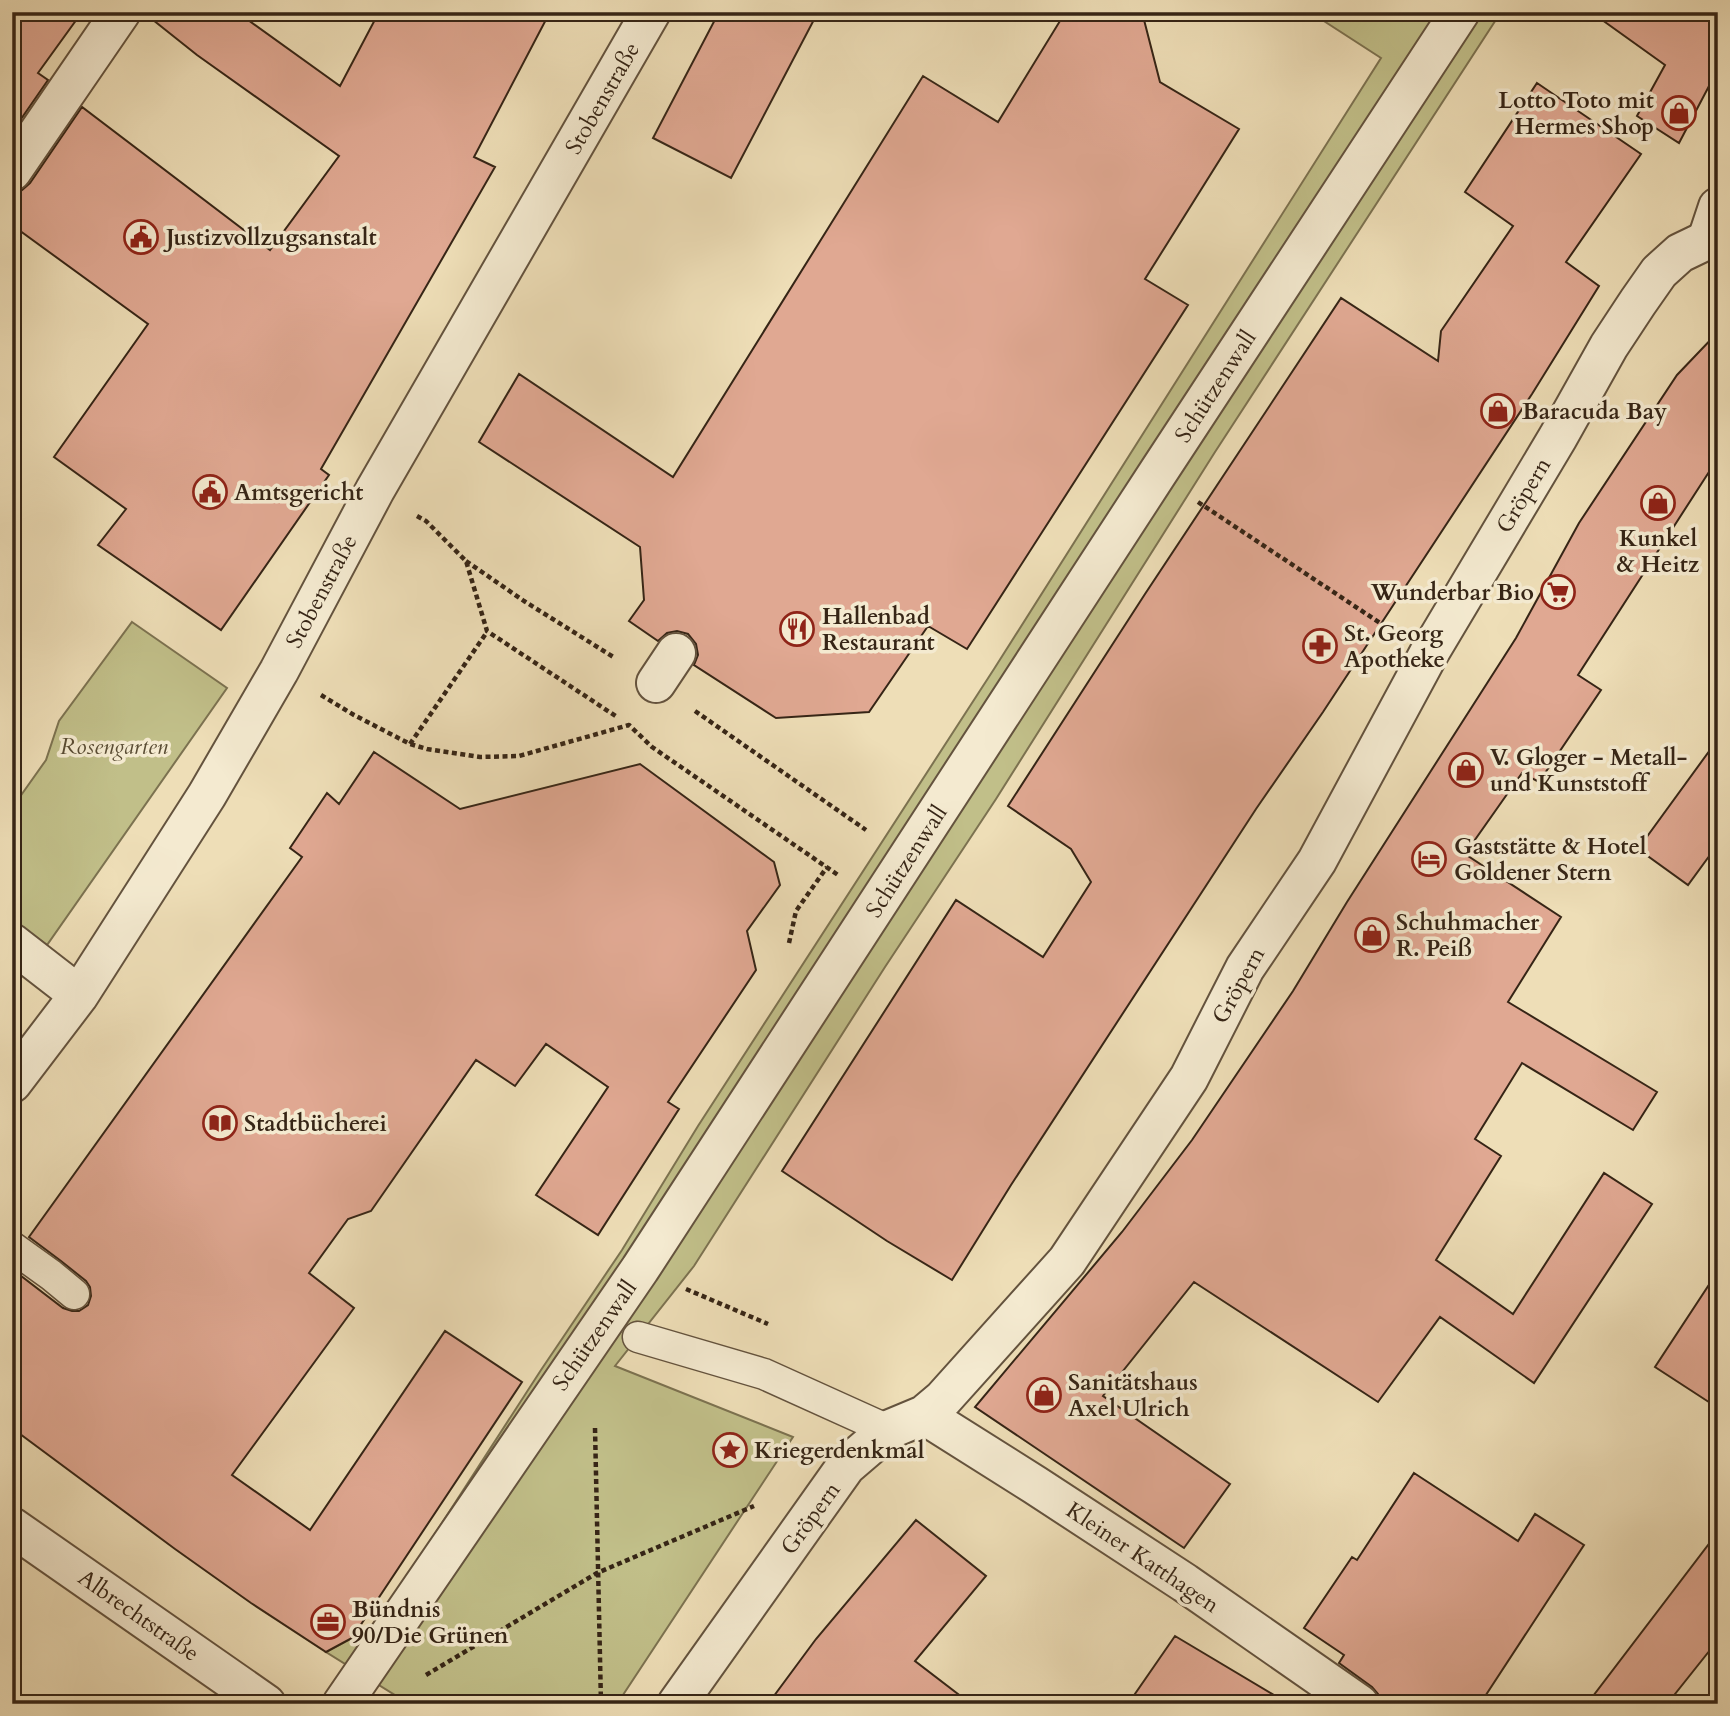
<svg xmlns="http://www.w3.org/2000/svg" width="1730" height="1716" font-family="Cardo,serif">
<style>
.green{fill:#c1bf89;stroke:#7c7250;stroke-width:2}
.building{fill:#e0a892;stroke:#362516;stroke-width:2}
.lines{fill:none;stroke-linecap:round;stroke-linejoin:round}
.service-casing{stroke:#64533e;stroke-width:33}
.pedestrian-casing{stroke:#64533e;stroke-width:42}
.minor-casing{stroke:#64533e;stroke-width:42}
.path{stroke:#362516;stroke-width:4.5;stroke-dasharray:5 3.5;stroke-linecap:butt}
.service{stroke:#f4ead0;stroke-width:30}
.pedestrian{stroke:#f4ead0;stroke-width:38}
.minor{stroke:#f4ead0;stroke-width:38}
.labels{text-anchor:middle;stroke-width:7;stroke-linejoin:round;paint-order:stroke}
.street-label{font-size:23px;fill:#362516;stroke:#f4ead0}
.poi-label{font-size:23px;font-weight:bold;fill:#362516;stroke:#f4ead0;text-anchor:start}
.park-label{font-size:23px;font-style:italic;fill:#594c33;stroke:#f4ead0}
</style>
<rect width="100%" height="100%" fill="#eedeb7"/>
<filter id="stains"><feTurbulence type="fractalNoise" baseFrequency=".00286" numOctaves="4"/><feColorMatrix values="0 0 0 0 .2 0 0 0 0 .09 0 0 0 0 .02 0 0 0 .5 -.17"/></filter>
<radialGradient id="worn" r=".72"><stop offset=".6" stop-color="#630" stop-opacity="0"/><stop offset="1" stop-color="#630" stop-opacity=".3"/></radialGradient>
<!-- green -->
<path class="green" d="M1310,12H1501L1215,452L996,799L885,967L694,1266L615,1366L793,1437L617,1704H420L403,1700L326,1652L352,1638L363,1645L541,1370L622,1250L698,1126L994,669L1381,58Z
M132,622L227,688L47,945L12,920V808L46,760L59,721Z"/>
<!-- building -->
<path class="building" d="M12,12H82L38,73L48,80L12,132Z
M143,12H237L340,86L379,12H550L474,157L495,167L321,469L329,475L221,630L98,545L126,509L54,457L148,324L12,225V193L22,190L30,183L82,107L270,250L339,156L197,55Z
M719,12H818L731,178L653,138Z
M1078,12H1142L1160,82L1239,129L1145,279L1188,305L967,649L928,626L869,712L776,718L694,665L698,655L696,644L688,634L677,631L667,633L658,641L629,621L644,600L640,547L479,442L519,374L673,477L923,76L998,122L1063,16Z
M1591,12H1718V69L1679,143L1637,116L1665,65Z
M1537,83L1641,154L1566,262L1599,286L1532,394L1323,712L1256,809L1011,1185L952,1280L887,1241L782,1171L956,900L1043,957L1091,882L1071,849L1008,806L1145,594L1341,298L1438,361L1441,331L1513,226L1465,192Z
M1718,332V458L1578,675L1601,690L1539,782L1522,773L1465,854L1561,917L1508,1002L1657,1092L1633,1130L1522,1063L1475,1139L1501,1156L1436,1260L1513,1314L1604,1173L1652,1204L1534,1383L1440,1317L1378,1402L1194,1282L1103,1396L1230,1484L1184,1548L975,1407L1122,1232L1192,1140L1293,991L1347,902L1516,638L1579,523L1677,375Z
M1718,739V844L1688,885L1638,849Z
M374,752L460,809L640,764L774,862L780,885L747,931L756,970L668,1102L679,1109L598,1235L536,1195L608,1087L546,1044L515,1086L476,1060L371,1211L348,1219L309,1273L354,1308L232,1475L310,1530L445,1331L522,1382L352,1638L326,1652L251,1603L175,1549L12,1428V1269L63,1308L72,1311H79L88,1305L91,1296L90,1287L86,1281L61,1261L29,1237L302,857L290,848L327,793L339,804Z
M1718,1271V1408L1655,1367Z
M1414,1473L1518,1541L1535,1514L1584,1545L1480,1704H1381L1378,1694L1372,1687L1339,1663L1344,1655L1304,1628L1352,1557L1357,1560Z
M916,1520L986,1576L915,1661L971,1704H768L816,1639Z
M1718,1532V1640L1667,1704H1587Z
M1175,1636L1289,1704H1128Z"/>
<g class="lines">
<!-- service casing -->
<g class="service-casing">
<path id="service" d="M12,1247L51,1275L74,1294
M638,1337L764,1374L888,1430"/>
</g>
<!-- pedestrian casing -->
<g class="pedestrian-casing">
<path id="pedestrian" d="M1707,240L1718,207
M656,683L676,653
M342,1704L640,1269L1157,474L1460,12"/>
</g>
<!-- minor casing -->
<g class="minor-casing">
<path id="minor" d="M12,171L121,12
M12,943L79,995
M12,1083L79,995L207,795L279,671L375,490L651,12
M924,1415L1035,1485L1185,1583L1359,1704
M12,1527L266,1704
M677,1704L846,1466L888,1430L924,1415L943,1399L1067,1261L1189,1078L1245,968L1317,861L1428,655L1558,437L1609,346L1638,302L1659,272L1680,253L1707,240L1718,243"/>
</g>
<!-- path -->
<path class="path" d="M1198,502L1386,627
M417,516L426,521L466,561L487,631L617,717
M466,561L524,601L615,658
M321,695L354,715L410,744L427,749L480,757L519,756L629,725L652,747L838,875
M695,711L866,830
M410,744L487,632
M789,943L796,911L827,867
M686,1289L768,1324
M595,1428L601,1704
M426,1675L597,1573L754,1506"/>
<!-- service -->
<use href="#service" class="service"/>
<!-- pedestrian -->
<use href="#pedestrian" class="pedestrian"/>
<!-- minor -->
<use href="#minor" class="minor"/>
</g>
<!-- icons -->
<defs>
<g id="shop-ring" transform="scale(1.75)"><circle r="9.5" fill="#f4ead0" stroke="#8f2418" stroke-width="1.5"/><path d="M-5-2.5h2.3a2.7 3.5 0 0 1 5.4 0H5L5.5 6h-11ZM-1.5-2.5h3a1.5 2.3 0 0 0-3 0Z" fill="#8f2418"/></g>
<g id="civic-ring" transform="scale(1.75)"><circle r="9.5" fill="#f4ead0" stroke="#8f2418" stroke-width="1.5"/><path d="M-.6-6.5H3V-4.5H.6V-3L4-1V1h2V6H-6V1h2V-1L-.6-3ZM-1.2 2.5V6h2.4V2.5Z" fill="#8f2418"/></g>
<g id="supermarket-ring" transform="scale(1.75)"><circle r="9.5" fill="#f4ead0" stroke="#8f2418" stroke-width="1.5"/><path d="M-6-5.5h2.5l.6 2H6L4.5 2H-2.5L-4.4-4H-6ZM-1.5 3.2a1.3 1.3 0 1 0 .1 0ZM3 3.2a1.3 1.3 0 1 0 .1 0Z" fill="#8f2418"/></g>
<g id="restaurant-ring" transform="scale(1.75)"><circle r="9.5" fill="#f4ead0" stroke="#8f2418" stroke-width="1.5"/><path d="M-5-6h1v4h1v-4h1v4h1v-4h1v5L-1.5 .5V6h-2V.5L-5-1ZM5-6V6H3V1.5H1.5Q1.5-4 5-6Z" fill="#8f2418"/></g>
<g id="pharmacy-ring" transform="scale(1.75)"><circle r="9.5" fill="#f4ead0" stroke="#8f2418" stroke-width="1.5"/><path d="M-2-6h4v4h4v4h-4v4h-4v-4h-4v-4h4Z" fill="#8f2418"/></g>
<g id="hotel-ring" transform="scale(1.75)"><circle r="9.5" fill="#f4ead0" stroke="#8f2418" stroke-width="1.5"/><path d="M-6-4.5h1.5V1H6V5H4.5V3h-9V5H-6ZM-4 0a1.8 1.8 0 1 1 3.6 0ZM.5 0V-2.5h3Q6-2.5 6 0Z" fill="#8f2418"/></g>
<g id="library-ring" transform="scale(1.75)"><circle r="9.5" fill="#f4ead0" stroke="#8f2418" stroke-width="1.5"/><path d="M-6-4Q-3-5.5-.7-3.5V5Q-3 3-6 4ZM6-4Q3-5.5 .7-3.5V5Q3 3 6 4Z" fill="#8f2418"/></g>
<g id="sight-ring" transform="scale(1.75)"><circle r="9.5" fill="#f4ead0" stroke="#8f2418" stroke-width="1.5"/><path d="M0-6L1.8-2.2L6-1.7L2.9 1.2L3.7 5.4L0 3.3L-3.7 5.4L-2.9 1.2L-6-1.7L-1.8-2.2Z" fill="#8f2418"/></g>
<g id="office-ring" transform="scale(1.75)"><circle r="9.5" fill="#f4ead0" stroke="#8f2418" stroke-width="1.5"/><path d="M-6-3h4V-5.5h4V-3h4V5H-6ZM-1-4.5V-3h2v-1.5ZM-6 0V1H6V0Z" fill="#8f2418"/></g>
</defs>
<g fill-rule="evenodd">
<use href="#shop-ring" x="1679" y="113"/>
<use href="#civic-ring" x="141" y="237"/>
<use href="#shop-ring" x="1498" y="411"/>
<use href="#civic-ring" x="210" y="492"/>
<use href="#shop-ring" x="1658" y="503"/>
<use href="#supermarket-ring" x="1558" y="592"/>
<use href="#restaurant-ring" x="797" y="629"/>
<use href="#pharmacy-ring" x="1320" y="646"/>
<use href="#shop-ring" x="1466" y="770"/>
<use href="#hotel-ring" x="1429" y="859"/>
<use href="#shop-ring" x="1372" y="935"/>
<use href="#library-ring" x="220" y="1123"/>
<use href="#shop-ring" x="1044" y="1395"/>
<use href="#sight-ring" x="730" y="1450"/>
<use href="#office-ring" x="328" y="1622"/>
</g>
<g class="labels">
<!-- street labels -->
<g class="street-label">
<text transform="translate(602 98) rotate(-60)" y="8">Stobenstraße</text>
<text transform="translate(1215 386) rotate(-57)" y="8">Schützenwall</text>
<text transform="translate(1523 495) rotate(-59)" y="8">Gröpern</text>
<text transform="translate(321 591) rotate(-62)" y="8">Stobenstraße</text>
<text transform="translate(906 861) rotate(-57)" y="8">Schützenwall</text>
<text transform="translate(1238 985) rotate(-61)" y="8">Gröpern</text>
<text transform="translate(594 1335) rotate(-55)" y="8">Schützenwall</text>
<text transform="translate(810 1518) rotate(-54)" y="8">Gröpern</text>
<text transform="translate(1143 1557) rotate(34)" y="8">Kleiner Katthagen</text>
<text transform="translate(139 1615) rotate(35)" y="8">Albrechtstraße</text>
</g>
<!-- poi labels -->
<g class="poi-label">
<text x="1654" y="108" text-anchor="end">Lotto Toto mit<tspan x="1654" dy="26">Hermes Shop</tspan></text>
<text x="166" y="245">Justizvollzugsanstalt</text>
<text x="1522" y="419">Baracuda Bay</text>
<text x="234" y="500">Amtsgericht</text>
<text x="1658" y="546" text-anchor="middle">Kunkel<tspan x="1658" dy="26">&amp; Heitz</tspan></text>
<text x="1534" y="600" text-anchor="end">Wunderbar Bio</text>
<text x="822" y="624">Hallenbad<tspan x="822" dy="26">Restaurant</tspan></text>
<text x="1344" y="641">St. Georg<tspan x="1344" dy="26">Apotheke</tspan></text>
<text x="1490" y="765">V. Gloger - Metall-<tspan x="1490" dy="26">und Kunststoff</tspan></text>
<text x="1454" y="854">Gaststätte &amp; Hotel<tspan x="1454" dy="26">Goldener Stern</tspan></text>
<text x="1396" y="930">Schuhmacher<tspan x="1396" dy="26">R. Peiß</tspan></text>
<text x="244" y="1131">Stadtbücherei</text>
<text x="1068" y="1390">Sanitätshaus<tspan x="1068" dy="26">Axel Ulrich</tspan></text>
<text x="754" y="1458">Kriegerdenkmal</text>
<text x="352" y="1617">Bündnis<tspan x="352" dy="26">90/Die Grünen</tspan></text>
</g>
<!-- park labels -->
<g class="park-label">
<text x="114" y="754">Rosengarten</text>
</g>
</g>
<!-- margin -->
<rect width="1730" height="1716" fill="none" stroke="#eedeb7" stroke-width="42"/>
<rect x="14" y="14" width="1702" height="1688" fill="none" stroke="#362516" stroke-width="3.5"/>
<rect x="21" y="21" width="1688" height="1674" fill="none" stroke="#362516" stroke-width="2"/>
<rect width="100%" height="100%" filter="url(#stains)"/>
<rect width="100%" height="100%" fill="url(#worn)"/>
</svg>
